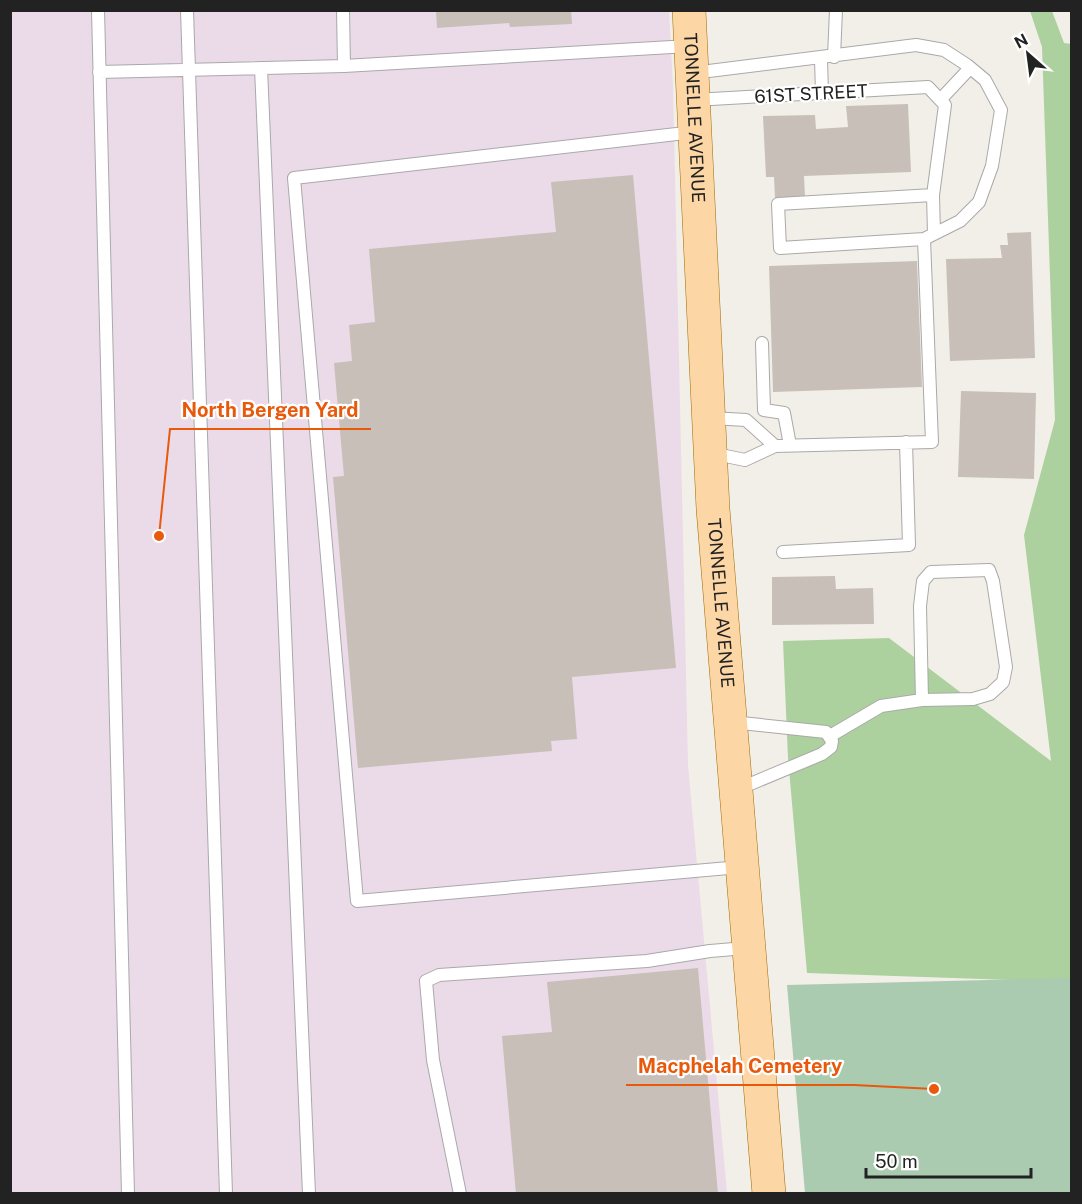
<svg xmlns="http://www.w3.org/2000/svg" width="1082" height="1204" font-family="'Public Sans',sans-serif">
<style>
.industrial{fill:#ebdbe8}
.forest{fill:#add19e}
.cemetery{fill:#aacbaf}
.building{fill:#c7bfb8}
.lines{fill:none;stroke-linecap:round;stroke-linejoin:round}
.service-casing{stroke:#a9a9a9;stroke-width:14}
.primary-casing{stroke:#a06b00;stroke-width:34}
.service{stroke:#fff;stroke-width:12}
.primary{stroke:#fcd6a4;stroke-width:33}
.labels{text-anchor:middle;stroke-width:4.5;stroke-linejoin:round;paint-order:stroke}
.street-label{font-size:18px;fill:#222;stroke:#fff}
.leader{fill:none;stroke:#e8590c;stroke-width:2}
.callout-dot{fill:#e8590c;stroke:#fff;stroke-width:2}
.callout-label{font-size:20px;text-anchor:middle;font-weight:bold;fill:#e8590c;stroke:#fff;stroke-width:4.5;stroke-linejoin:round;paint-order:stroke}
</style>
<rect width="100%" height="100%" fill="#f2efe9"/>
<!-- industrial -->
<path class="industrial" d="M10,11H669L673,86L688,765L727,1193H11Z"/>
<!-- forest -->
<path class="forest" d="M1030,11H1052L1064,43L1072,44L1071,982L807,973L788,758L783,641L889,638L1051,761L1024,535L1055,420L1042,47Z"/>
<!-- cemetery -->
<path class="cemetery" d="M1071,978V1193H805L787,985Z"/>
<!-- building -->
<path class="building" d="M436,10H571L572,24L510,27L509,23L437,28Z
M908,104L911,172L804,176L805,197L775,198L774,177H766L763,116L815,115L816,129L848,127L846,106Z
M633,175L676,668L572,677L577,739L551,741L552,751L358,768L333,477L344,476L334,363L352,361L349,325L375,322L369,249L556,232L551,182Z
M1031,232L1035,358L950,361L946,259L1002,258L1000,245H1008L1007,233Z
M917,261L922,387L773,392L769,266Z
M961,391L1036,393L1034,479L958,477Z
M835,576L836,589L873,588L874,624L772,625V577Z
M698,968L718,1194H516L502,1036L552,1032L547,982Z"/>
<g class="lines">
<!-- service casing -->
<g class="service-casing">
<path id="service" d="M98,10L128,1194
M187,10L226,1194
M343,10L344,66
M834,57L836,10
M821,59L822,93
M261,68L309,1194
M99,72L344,66L689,46
M693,73L916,45L944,50L967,65L985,80L1001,110L992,166L979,202L960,221L924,239L780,248L778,204L933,195
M941,99L970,68
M694,100L928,87L945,105L933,195L934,234
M694,132L294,178L357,901L740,867
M762,343L764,410L784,413L790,445
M711,418L746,420L775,446
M711,453L745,460L775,446L932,442L924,239
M783,552L909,545L906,442
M732,722L826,732L832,741L831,747L822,754L736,790
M830,736L881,706L922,700L973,699L990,694L1003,682L1006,667L993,581L989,570L931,572L923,581L920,606L922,700
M460,1194L433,1060L426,981L439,975L647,961L710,951L746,948"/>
</g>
<!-- primary casing -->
<g class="primary-casing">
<g id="primary">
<path id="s1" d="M689,10L713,509L769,1194"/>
</g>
</g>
<!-- service -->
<use href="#service" class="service"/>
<!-- primary -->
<use href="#primary" class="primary"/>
</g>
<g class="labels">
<!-- street labels -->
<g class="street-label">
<text transform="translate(811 94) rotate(-3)" y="6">61ST STREET</text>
<text dy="6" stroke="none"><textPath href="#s1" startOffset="108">TONNELLE AVENUE</textPath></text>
<text dy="6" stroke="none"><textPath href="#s1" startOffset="594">TONNELLE AVENUE</textPath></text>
</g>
</g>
<!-- callouts -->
<path class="leader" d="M159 536L170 429H371M934 1089L854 1085H626"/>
<g class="callout-dot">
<circle cx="159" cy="536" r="6"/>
<circle cx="934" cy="1089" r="6"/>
</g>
<g class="callout-label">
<text x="270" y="417">North Bergen Yard</text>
<text x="740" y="1073">Macphelah Cemetery</text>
</g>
<!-- border -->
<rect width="1082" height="1204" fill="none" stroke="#222222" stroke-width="24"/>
<!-- north arrow -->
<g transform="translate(1028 54) rotate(332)" stroke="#ffffff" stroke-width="4.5" paint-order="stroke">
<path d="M0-4.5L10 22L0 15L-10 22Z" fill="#222222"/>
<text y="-9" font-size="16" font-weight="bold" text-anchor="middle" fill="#222222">N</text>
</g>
<!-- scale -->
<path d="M866 1168v9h165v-9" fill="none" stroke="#222222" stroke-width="3"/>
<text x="875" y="1168" font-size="18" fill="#222222" stroke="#ffffff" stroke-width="4.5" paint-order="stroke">50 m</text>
</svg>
